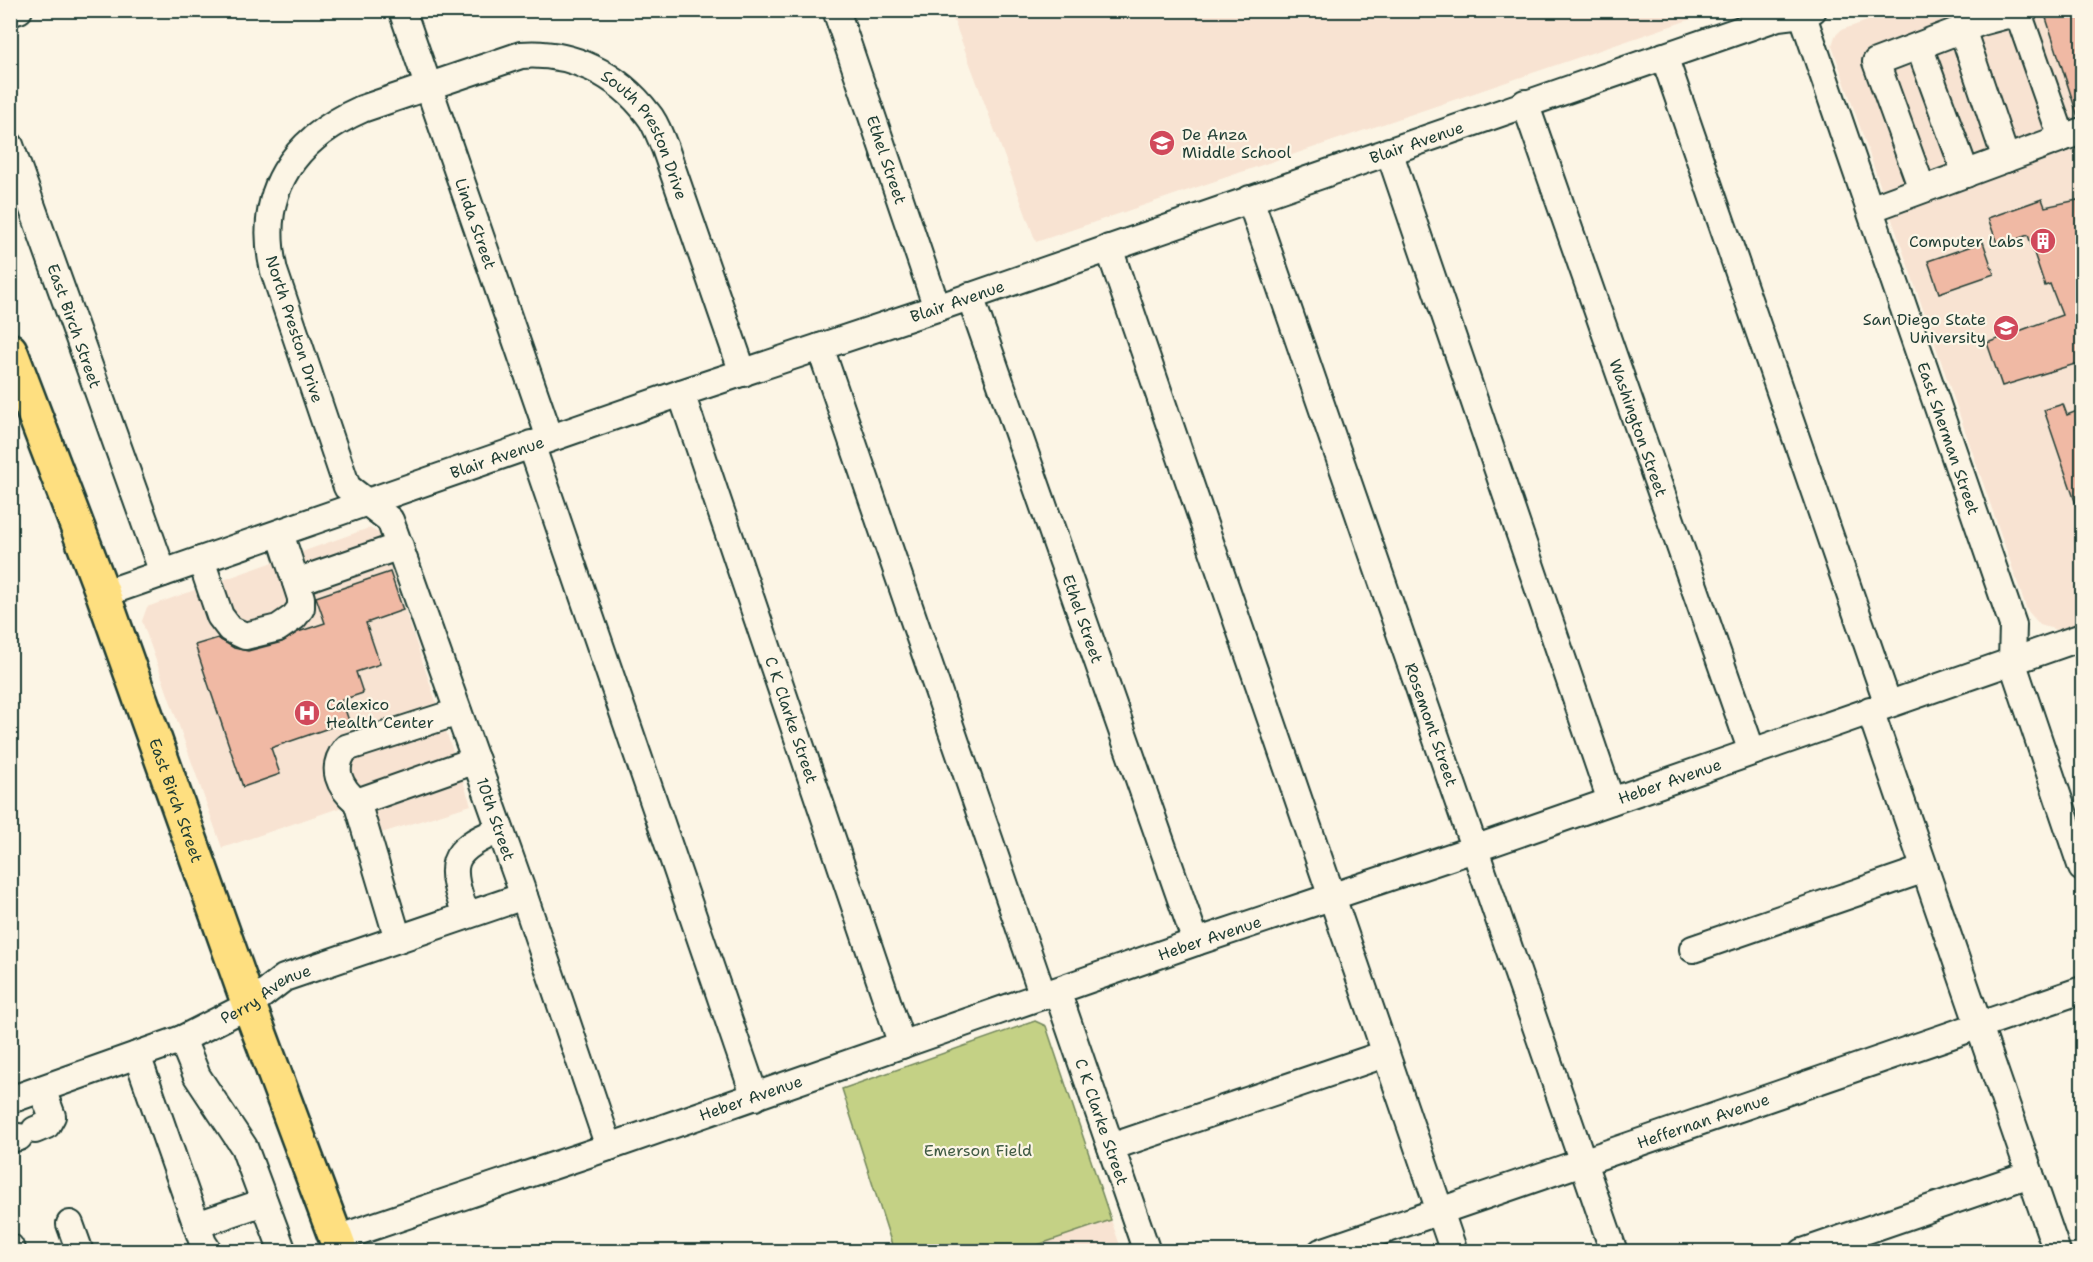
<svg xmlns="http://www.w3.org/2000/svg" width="2093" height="1262" font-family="'Shantell Sans',sans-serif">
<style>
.built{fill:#f8e3d2}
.green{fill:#c4d185;stroke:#72875c;stroke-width:1.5}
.building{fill:#f0b9a4;stroke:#1f3d34;stroke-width:1.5}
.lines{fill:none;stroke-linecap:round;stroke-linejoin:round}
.minor-casing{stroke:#1f3d34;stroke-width:30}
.major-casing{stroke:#1f3d34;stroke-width:38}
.minor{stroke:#fcf5e5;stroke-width:26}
.major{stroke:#fedf80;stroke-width:33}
.labels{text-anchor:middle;stroke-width:4.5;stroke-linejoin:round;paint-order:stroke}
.poi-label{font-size:16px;fill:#1f3d34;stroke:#fcf5e5;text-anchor:start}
.street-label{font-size:16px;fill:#1f3d34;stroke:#fcf5e5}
.park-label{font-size:16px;fill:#405b44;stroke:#fcf5e5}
</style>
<rect width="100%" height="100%" fill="#fcf5e5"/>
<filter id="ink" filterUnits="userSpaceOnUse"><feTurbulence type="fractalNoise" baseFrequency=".0167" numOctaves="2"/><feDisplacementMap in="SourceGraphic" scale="12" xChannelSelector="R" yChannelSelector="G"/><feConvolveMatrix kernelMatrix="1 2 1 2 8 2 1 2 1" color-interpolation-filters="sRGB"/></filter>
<g filter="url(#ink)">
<!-- built -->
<path class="built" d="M950,10H1715V11L1036,242Z
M1896,11H2082V622L2057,630L2040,625L2027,610L1832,46L1835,36L1841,30Z
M369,528L379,533L471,805L359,840L348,805L222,848L142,621L147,607Z
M1111,1220L1122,1251H1020Z"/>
<!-- green -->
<path class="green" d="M1035,1021L1046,1026L1111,1220L1020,1251H894L842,1089Z"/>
<!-- building -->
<path class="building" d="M2068,10H2082V116L2078,117L2046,18Z
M2042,199L2045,207L2082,199V362L2002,386L1987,343L2062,315L2050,284L2045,286L2028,235L1998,246L1988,218Z
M1983,242L1994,274L1939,293L1928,261Z
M2063,404L2067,415L2082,409V426L2077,427L2082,442V515L2080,516L2044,410Z
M390,572L403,610L366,623L380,664L356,672L363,693L342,700L349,721L271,748L280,774L243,787L195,645L218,638L234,648L248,651L282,642L298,632L325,623L316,597Z"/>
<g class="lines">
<!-- minor casing -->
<g class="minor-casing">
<g id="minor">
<path id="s1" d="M402,10L550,438"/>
<path id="s2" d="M836,10L937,308"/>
<path id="s3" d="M1801,10L2013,625L2012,661L2082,868"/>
<path d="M10,13L19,10"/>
<path d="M1962,29L2006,159"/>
<path d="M1919,46L1966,174"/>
<path d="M1664,56L1888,704"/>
<path id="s4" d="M1525,103L1752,752"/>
<path d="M2062,138L2082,131"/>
<path id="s5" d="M10,145L163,573"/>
<path d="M1389,151L1611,801"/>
<path id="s6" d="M1250,199L1614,1252"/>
<path d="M1870,209L2062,138L2020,18L2007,15L1981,22L1876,62L1922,189"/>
<path d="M1109,248L1454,1252"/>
<path id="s7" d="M970,296L1196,942"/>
<path d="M820,347L1043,996"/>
<path id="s8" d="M681,393L902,1045"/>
<path d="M531,444L755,1097"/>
<path d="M201,560L220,616L230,629L245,636L278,628L294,617L301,608V598L280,533"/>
<path d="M296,582L400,546"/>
<path id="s9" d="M103,594L681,393L937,308L1778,17L1802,14L1813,10"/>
<path d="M1870,710L2057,1252"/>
<path d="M357,802C339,787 330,768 346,748L458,712"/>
<path d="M466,915C448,865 447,851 500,830"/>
<path d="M398,939L357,802L476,760"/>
<path d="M1693,949L1925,869"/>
<path id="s10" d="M1057,991L1147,1252"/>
<path d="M182,1039L197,1076L244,1147L283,1252"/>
<path d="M137,1055L203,1243L209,1252"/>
<path id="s11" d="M10,1100L182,1039L249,1005L284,978L524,896"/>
<path d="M35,1130L47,1125L52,1116L42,1089"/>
<path d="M10,1139L19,1137"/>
<path id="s12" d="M609,1147L524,896L390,520L347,487L274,271C256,193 292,140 362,109L521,55C571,51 618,74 648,114C656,123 660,137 665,148L743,373"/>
<path d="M1111,1147L1385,1054"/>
<path d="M70,1224L80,1252"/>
<path d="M197,1225L264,1202"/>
<path id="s13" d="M336,1239L609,1147L1196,942L1474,849L2082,637"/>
<path d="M10,1247L12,1252"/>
<path id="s14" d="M1321,1252L2082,990"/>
<path d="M1803,1252L2030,1174"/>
</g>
</g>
<!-- major casing -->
<g class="major-casing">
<g id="major">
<path id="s15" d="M10,350L103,594L249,1005L341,1252"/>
</g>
</g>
<!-- minor -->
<use href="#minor" class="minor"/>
<!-- major -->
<use href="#major" class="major"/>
</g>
</g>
<!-- icons -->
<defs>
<g id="school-disc" transform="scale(1.35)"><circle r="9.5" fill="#d1495b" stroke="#fcf5e5"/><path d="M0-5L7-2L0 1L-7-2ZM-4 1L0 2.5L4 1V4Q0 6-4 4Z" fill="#fff"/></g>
<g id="building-disc" transform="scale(1.35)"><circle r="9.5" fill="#d1495b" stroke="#fcf5e5"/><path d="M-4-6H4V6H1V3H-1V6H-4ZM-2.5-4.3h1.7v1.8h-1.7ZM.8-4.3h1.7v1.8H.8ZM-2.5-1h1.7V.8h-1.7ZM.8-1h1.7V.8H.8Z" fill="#fff"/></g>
<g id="university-disc" transform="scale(1.35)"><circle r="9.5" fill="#d1495b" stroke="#fcf5e5"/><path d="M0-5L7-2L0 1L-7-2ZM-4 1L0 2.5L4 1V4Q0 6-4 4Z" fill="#fff"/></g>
<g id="hospital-disc" transform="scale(1.35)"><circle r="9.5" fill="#d1495b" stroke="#fcf5e5"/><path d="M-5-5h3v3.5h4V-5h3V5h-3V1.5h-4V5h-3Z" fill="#fff"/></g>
</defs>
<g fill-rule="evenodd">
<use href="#school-disc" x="1162" y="143"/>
<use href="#building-disc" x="2043" y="241"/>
<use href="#university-disc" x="2006" y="328"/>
<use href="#hospital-disc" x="307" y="713"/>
</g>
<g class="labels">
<!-- poi labels -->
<g class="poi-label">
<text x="1182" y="140">De Anza<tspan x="1182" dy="18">Middle School</tspan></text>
<text x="2024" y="247" text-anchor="end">Computer Labs</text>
<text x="1986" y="325" text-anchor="end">San Diego State<tspan x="1986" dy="18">University</tspan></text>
<text x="326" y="710">Calexico<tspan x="326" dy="18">Health Center</tspan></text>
</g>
<!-- street labels -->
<g class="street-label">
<text dy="6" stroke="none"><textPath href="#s12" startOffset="1479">South Preston Drive</textPath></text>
<text dy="6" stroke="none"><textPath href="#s9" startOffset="1389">Blair Avenue</textPath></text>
<text dy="6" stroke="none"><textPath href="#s2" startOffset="158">Ethel Street</textPath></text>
<text dy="6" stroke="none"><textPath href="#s1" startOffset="226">Linda Street</textPath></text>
<text dy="6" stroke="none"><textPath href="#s9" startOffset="903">Blair Avenue</textPath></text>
<text dy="6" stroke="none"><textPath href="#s5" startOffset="192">East Birch Street</textPath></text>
<text transform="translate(295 329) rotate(72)" y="6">North Preston Drive</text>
<text dy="6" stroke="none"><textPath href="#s4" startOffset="344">Washington Street</textPath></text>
<text dy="6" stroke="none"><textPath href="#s3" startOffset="453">East Sherman Street</textPath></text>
<text dy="6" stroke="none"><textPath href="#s9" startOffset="417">Blair Avenue</textPath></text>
<text dy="6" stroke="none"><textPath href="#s7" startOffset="342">Ethel Street</textPath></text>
<text dy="6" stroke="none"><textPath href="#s8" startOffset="345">C K Clarke Street</textPath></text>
<text dy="6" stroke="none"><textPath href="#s6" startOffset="556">Rosemont Street</textPath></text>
<text dy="6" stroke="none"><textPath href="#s13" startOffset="1410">Heber Avenue</textPath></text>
<text dy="6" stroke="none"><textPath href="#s15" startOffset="480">East Birch Street</textPath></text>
<text transform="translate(496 819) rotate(71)" y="6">10th Street</text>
<text dy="6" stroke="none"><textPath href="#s13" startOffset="924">Heber Avenue</textPath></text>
<text dy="6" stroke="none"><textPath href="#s11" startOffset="278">Perry Avenue</textPath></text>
<text dy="6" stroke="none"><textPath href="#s13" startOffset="438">Heber Avenue</textPath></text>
<text dy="6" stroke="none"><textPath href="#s10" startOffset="138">C K Clarke Street</textPath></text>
<text dy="6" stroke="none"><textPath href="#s14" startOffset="404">Heffernan Avenue</textPath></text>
</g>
<!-- park labels -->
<g class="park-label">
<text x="978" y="1156">Emerson Field</text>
</g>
</g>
<!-- margin -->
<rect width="2093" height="1262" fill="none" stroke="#fcf5e5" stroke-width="36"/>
<rect x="18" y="18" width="2057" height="1226" fill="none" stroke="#1f3d34" stroke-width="2" filter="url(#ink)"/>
</svg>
